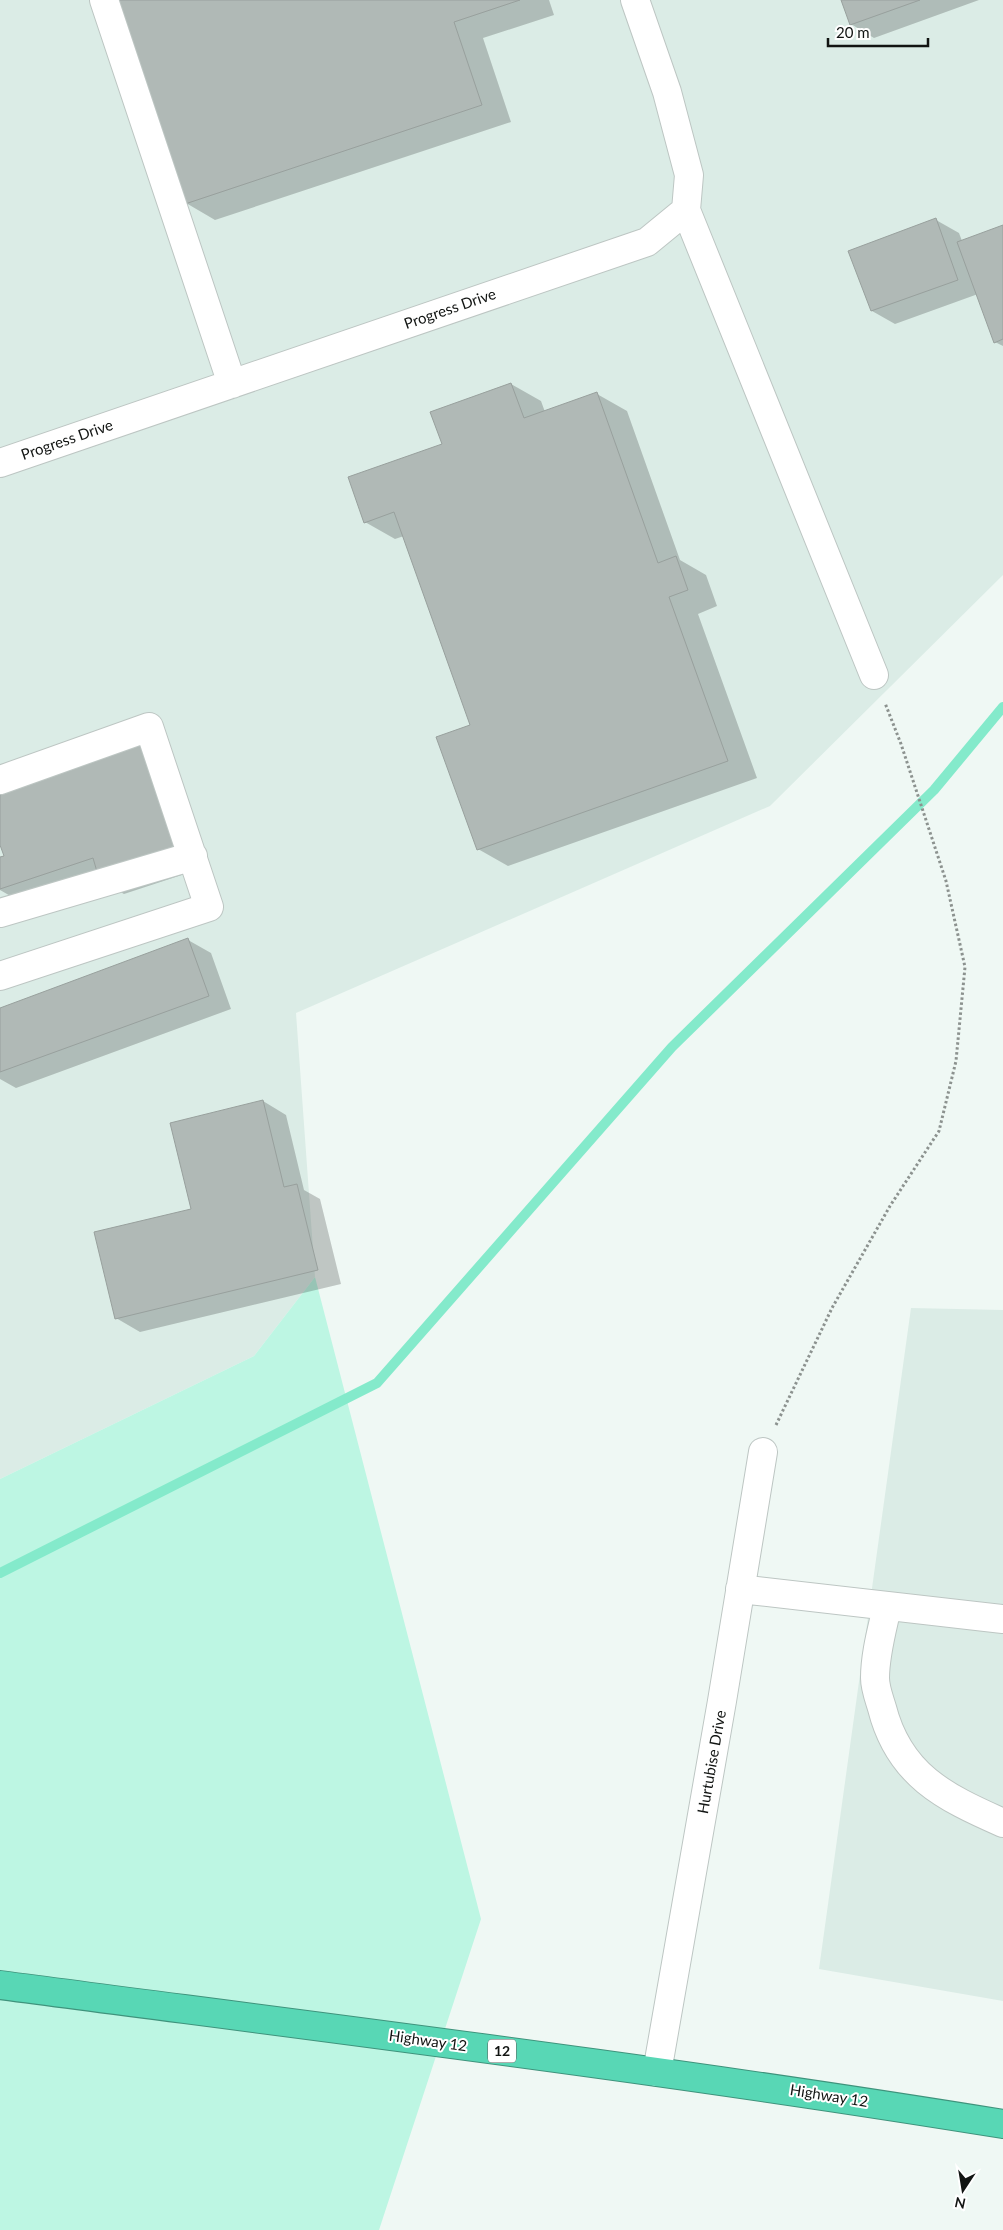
<svg xmlns="http://www.w3.org/2000/svg" width="1003" height="2230" font-family="Lato,sans-serif">
<style>
.built{fill:#dbece6}
.green{fill:#bdf6e3}
.shadow{fill:#0003}
.lines{fill:none;stroke-linecap:round;stroke-linejoin:round}
.stream{stroke:#84eacb;stroke-width:10}
.building{fill:#b0b9b6;stroke:#98a09d}
.minor-casing{stroke:#bdc6c3;stroke-width:30}
.highway-casing{stroke:#3f937c;stroke-width:30}
.path{stroke:#8c928f;stroke-width:3;stroke-dasharray:2.5 2.5;stroke-linecap:butt}
.minor{stroke:#fff;stroke-width:28}
.highway{stroke:#58d7b5;stroke-width:28}
.labels{text-anchor:middle;stroke-width:4;stroke-linejoin:round;paint-order:stroke}
.shield{fill:#fff;stroke:#585a59;stroke-width:1}
.shield-label{font-size:14px;font-weight:bold;fill:#111412}
.street-label{font-size:15px;fill:#111412;stroke:#fff}
</style>
<rect width="100%" height="100%" fill="#eff8f4"/>
<!-- built -->
<path class="built" d="M0,0H1003V575L770,806L296,1013L315,1277L254,1356L0,1479Z
M911,1308L1003,1310V2001L819,1969Z"/>
<!-- green -->
<path class="green" d="M315,1277L481,1919L379,2230H0V1479L254,1356Z"/>
<!-- shadow -->
<path class="shadow" d="M118,0H549L554,15L483,38L511,122L215,220L186,203Z
M842,0H979L874,38L851,24Z
M936,220L959,233L962,241L1003,227V346L995,342L978,294L895,324L872,311Z
M511,384L541,401L545,412L597,394L627,411L680,560L706,575L717,606L698,614L757,778L508,866L478,849L472,725L404,536L395,539L365,522L443,444Z
M0,841L200,869L124,894L101,881L21,902L0,890V858L5,856Z
M188,940L211,953L231,1009L16,1088L0,1079V1009Z
M263,1101L286,1115L304,1190L320,1199L341,1284L140,1332L116,1318L192,1210Z"/>
<g class="lines">
<!-- stream -->
<path class="stream" d="M0,1573L377,1383L672,1047L934,790L1003,707"/>
</g>
<!-- building -->
<path class="building" d="M116,0H520L454,22L482,105L185,204Z
M841,0H920L850,25Z
M936,218L958,280L871,311L848,251Z
M1003,225V339L994,343L957,242Z
M511,383L524,418L597,392L658,563L676,556L688,590L669,597L728,761L477,850L436,737L470,725L394,512L364,523L348,477L442,444L430,412Z
M140,741L178,856L100,882L93,858L0,889V857L4,856L0,845V788Z
M188,938L209,996L0,1072V1008Z
M263,1100L284,1187L297,1184L318,1270L115,1319L94,1232L191,1209L170,1123Z"/>
<g class="lines">
<!-- minor casing -->
<g class="minor-casing">
<path id="minor" d="M104,0L232,384
M686,210L874,675
M0,463L647,242L686,210L689,175L667,92L635,0
M0,780L149,727L209,907L0,976
M0,913L193,856
M740,1589L1003,1619
M887,1607C882,1630 875,1654 875,1678C875,1688 879,1698 882,1708C899,1775 944,1797 1003,1823
M657,2072L722,1701L763,1452"/>
</g>
<!-- highway casing -->
<g class="highway-casing">
<path id="highway" d="M0,1985C335,2029 670,2070 1003,2124"/>
</g>
<!-- path -->
<path class="path" d="M776,1425L832,1308L890,1206L939,1131L956,1061L965,967L946,881L901,744L885,703"/>
<!-- minor -->
<use href="#minor" class="minor"/>
<!-- highway -->
<use href="#highway" class="highway"/>
</g>
<g class="labels">
<!-- shield labels -->
<rect class="shield" x="488" y="2039.5" width="28" height="23" rx="4"/>
<g class="shield-label">
<text x="502" y="2056">12</text>
</g>
<!-- street labels -->
<g class="street-label">
<text transform="translate(450 309) rotate(-19)" y="5">Progress Drive</text>
<text transform="translate(67 440) rotate(-19)" y="5">Progress Drive</text>
<text transform="translate(712 1762) rotate(-80)" y="5">Hurtubise Drive</text>
<text transform="translate(428 2041) rotate(8)" y="5">Highway 12</text>
<text transform="translate(829 2096) rotate(9)" y="5">Highway 12</text>
</g>
</g>
<!-- north arrow -->
<g transform="translate(963 2190) rotate(192)" stroke="#ffffff" stroke-width="4" paint-order="stroke">
<path d="M0-4L9 19L0 12L-9 19Z" fill="#111412"/>
<text y="-8" font-size="14" font-weight="bold" text-anchor="middle" fill="#111412">N</text>
</g>
<!-- scale -->
<path d="M828 38v8h100v-8" fill="none" stroke="#111412" stroke-width="2.5"/>
<text x="836" y="38" font-size="15" fill="#111412" stroke="#ffffff" stroke-width="4" paint-order="stroke">20 m</text>
</svg>
